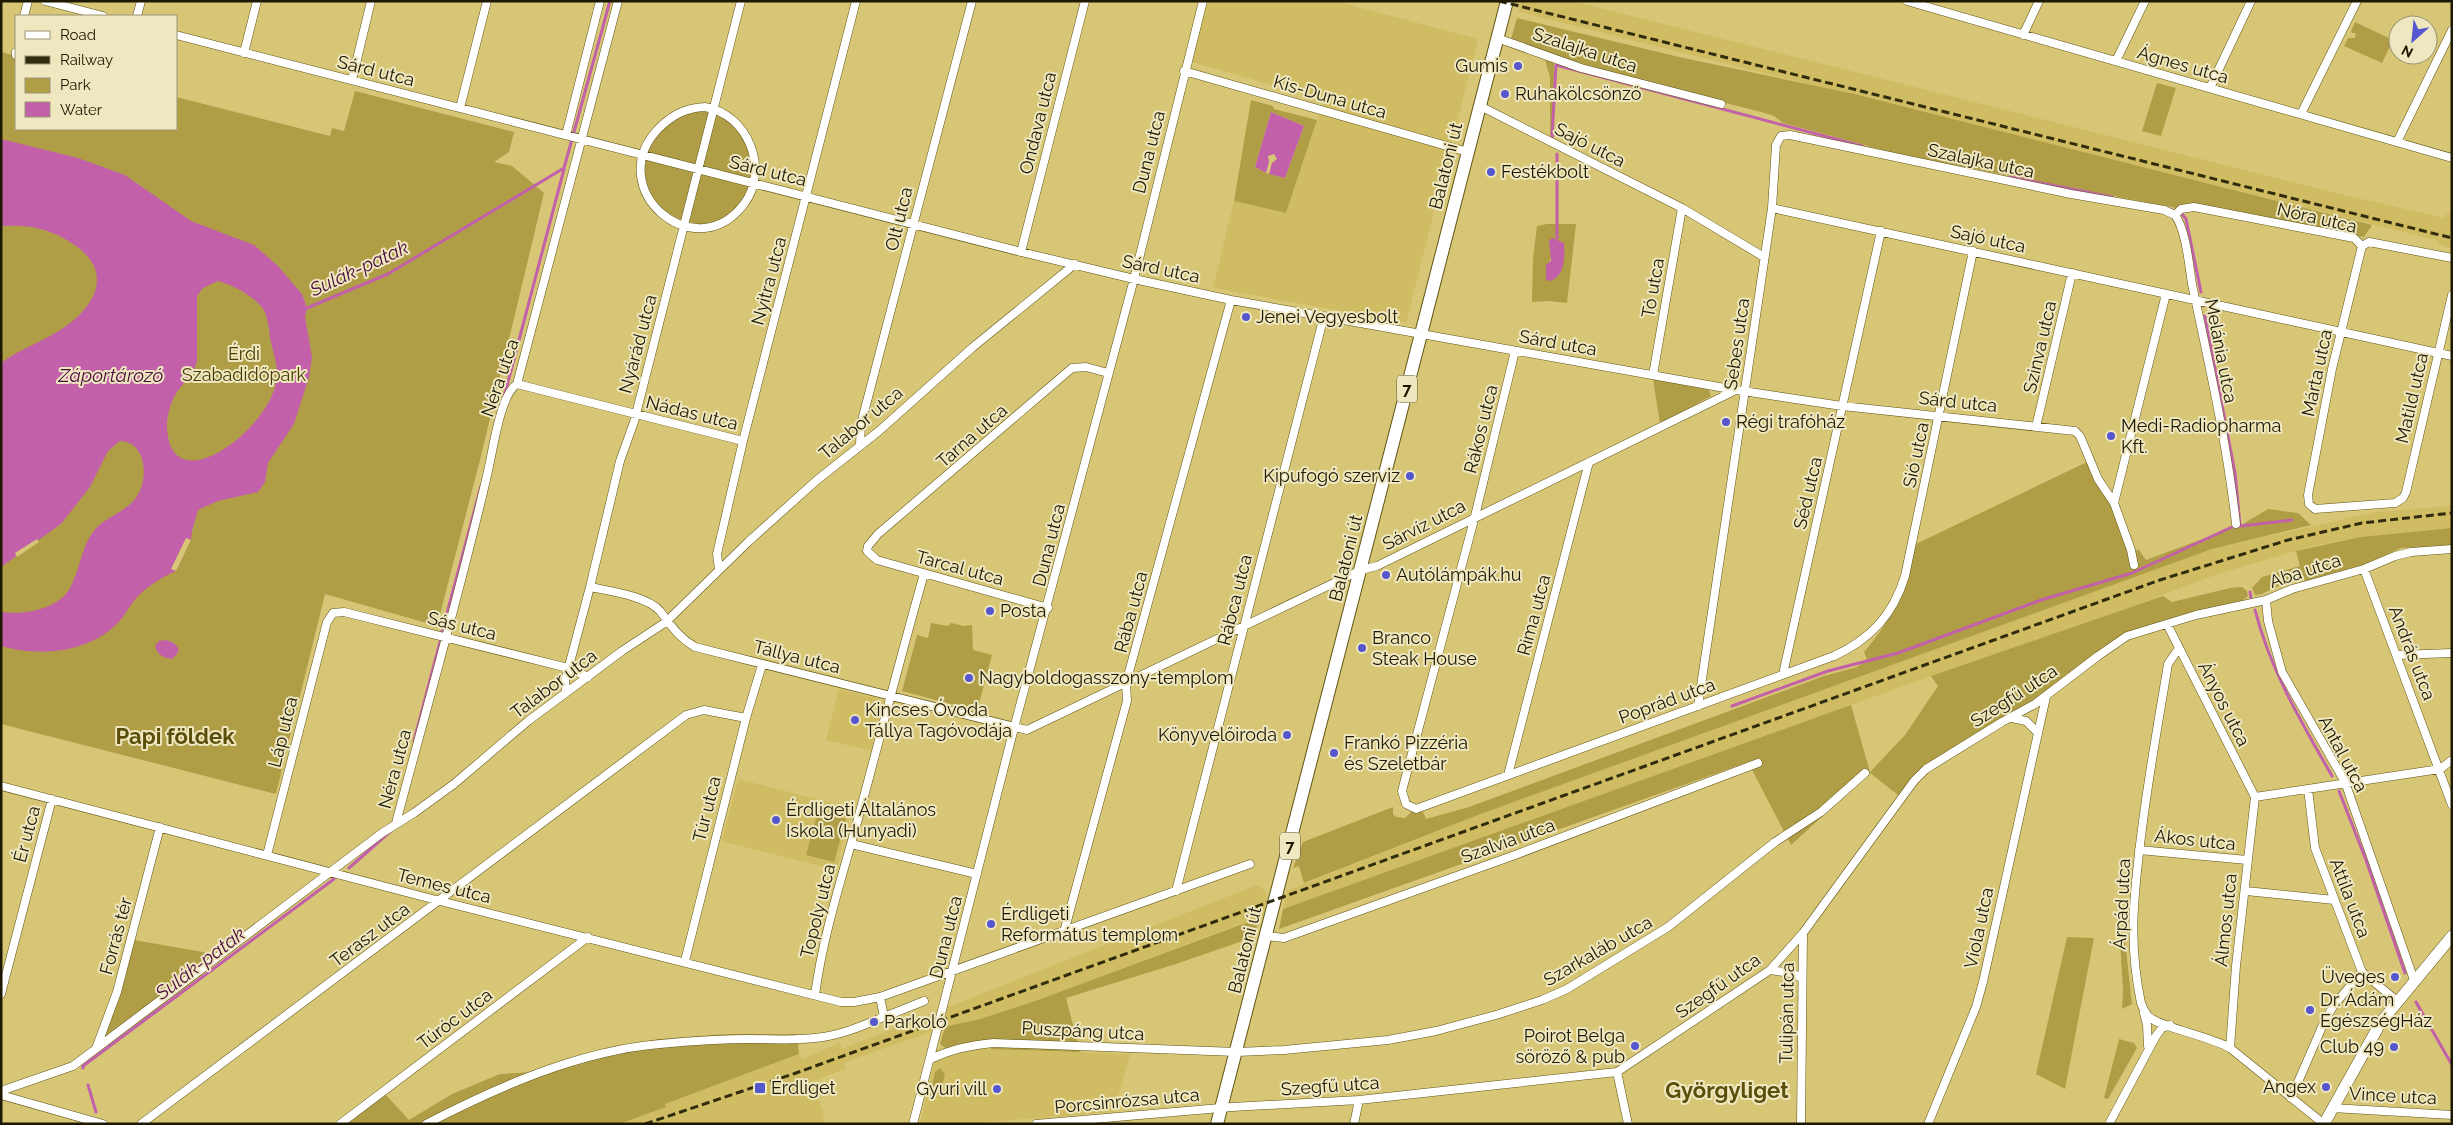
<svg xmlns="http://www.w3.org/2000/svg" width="2453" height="1125" font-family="Raleway,sans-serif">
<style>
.built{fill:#d0bd63}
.green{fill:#b09e47;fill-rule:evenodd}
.water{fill:#c261a9;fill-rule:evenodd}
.pier{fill:#d7c676}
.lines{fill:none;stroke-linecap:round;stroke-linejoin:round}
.stream{stroke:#c261a9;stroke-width:3}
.minor-casing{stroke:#605414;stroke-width:9}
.secondary-casing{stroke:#605414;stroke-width:12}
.primary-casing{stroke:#605414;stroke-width:14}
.minor{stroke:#fff;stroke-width:8}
.secondary{stroke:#fff;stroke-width:11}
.primary{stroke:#fff;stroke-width:12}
.rail{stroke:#322c0e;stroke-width:3;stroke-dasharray:8 4;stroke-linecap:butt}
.poi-dot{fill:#5656ce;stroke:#efe7c0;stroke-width:2}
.labels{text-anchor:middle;stroke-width:4;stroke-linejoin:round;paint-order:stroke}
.shield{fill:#efe7c0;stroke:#5c563a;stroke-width:1}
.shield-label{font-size:16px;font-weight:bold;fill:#1d1801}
.street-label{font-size:18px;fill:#1d1801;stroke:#efe7c0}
.poi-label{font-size:18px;fill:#1d1801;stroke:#efe7c0;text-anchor:start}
.park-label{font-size:18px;fill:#463b01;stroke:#efe7c0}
.water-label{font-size:19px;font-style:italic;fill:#4b0d3e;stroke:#efe7c0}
.district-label{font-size:22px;font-weight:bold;fill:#5b4e0b;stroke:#efe7c0}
</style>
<rect width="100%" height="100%" fill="#d7c676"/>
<!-- built -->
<path class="built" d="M1207,1H1335L1478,39L1406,323L1213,288L1234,201L1286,213L1324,100L1192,62Z
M1521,1H1572L2349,196L2444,218L2446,213L2452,215V249L2440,245L2436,240L1519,12Z
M2452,506V528L2360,537L2313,546L2218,574L2115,613L1931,676L1469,844L1283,909L1287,891L1478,815L2212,549L2375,512Z
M839,689L883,700L871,751L826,740Z
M738,779L852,808L836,870L722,841Z
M1254,886H1260L1265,891L1267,900L1264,915L1035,1001L980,1019L948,1026L845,1062V1069L811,1082L823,1111L824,1124H619L666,1107L665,1104L799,1054L802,1059L840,1043L842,1049Z
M938,1048L991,1049L1130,1054L1114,1112L961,1124H920Z"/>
<!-- green -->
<path class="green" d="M1517,18L1679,57L1854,94L2372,225L2364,237L2255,216L2187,205L2176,208L1897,154L1783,123L1774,116L1765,113C1679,91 1594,71 1511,39Z
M2355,22L2393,40L2382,63L2344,46L2348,38H2355L2356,33H2352L2351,31Z
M1,52L16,56V129H176V97L330,136L332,128L344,131L355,91L514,132L509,152L494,162L512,166L544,193L481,456L437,626L325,594L276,794L1,724Z
M1545,60L1554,63V137L1550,135V77Z
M2157,83L2176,88L2161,136L2142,131Z
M1251,100L1273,106L1274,109L1317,120L1286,213L1234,201ZM1271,112L1304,126L1285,178L1266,173L1255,167Z
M687,109L722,113L752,148V192L736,213L702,228L667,219L642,181L650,139Z
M1547,224H1576L1567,303L1549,301L1532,302L1533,258L1537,226ZM1549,247L1562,268L1546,279L1552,252Z
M1653,379L1706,389L1709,390L1711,396L1660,424Z
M2087,462L2097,485L2112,505L2130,551L2139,550L2146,560L2243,524L2268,509L2298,513L2311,525L2212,549L1478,815L1304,883L1299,866L1293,868L1303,842L1393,807V814L1396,817L1405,818L1412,811L1422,810L1426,819L1469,807L1824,676L1857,667L1867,659L1864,652C1895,617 1904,588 1916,544Z
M2452,528V546L2401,548L2362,565L2305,581L2302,574L2262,594L2255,595L2252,588L2262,577L2300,566L2296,551L2360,537Z
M2242,587L2247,591L2248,596L2242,601L2200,611L2142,628L2033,700L1925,765L1898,795L1870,773L1791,845L1748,762L1279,929L1283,909L1851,705L1870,772L1905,735L1938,686L1931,676L2163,596L2172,602L2230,588Z
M931,623L948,626L951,623L964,626L972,625L973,650L992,655L977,711L902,691L917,635L928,638Z
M818,811L846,819L834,862L806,855Z
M1259,918L1254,937L1176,964L1066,998L1080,1052L991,1049V1039C977,1045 960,1049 945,1048L940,1044L944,1030L948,1026L980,1019L1035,1001Z
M2067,937L2094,938L2065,1089L2036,1074Z
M134,940L214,954L197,965L202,975L108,1046L104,1041L128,953Z
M2125,940L2132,1004L2122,1009L2123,991L2120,941Z
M726,1034H797L799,1054L665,1104L666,1107L619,1124H345L386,1095L409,1120L452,1094L500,1074L533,1072L559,1062L595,1052L658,1039Z
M2119,1039L2134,1043L2137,1048L2108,1099L2104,1098Z
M940,1068L945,1074L940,1092L933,1097L930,1096L935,1072Z"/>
<!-- water -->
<path class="water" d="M1271,112L1304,126L1285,178L1269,174L1272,163L1277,159L1274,154L1268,156L1269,162L1266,173L1255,167Z
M1,139L78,158L125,175L191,221L254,245L278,266L302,294L307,308L305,317L312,357L309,377L294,424L268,463L265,482L258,492L218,501L198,510L192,531L191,540L176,571C159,579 145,587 133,602C128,609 123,618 117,624C87,653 40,657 1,646V612C23,615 58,610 70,588C80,570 81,548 93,532C104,517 124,513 135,499C149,482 148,442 120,441L108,451L90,487L61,524L1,567V363C20,349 42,342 62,329C91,310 114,277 80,249C56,230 32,224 1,226ZM218,281C233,285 258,298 265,312C268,320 269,329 270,338C273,353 279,367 276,382C269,429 171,504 167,428C166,419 171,400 177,392C185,381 194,374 197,361V296L203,288Z
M1553,238L1564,243C1565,256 1565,278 1549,281L1546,279V265L1551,261L1549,240Z
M166,640L174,643L179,649L177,654L172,659C163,658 157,654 155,646L159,641Z"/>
<!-- pier -->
<path class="pier" d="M186,538L191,540L176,571L171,569Z
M37,539L39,542L17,557L15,553Z"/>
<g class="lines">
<!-- stream -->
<path class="stream" d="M1552,138L1556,65L1862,146
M1557,154V238
M2010,177L2112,197
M2169,209L2182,214L2186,219L2201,292
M304,307L307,308L388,274L564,168L610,1
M2205,316L2235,473L2240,525
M504,397L564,169
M2250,592L2251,598
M2255,610C2271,672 2301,721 2332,776
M442,632L481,486
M1732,706L1828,671L1898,653L2041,600L2132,573L2232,527L2292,520
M414,741L440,642
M2339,791L2366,860L2405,973
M349,868L391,831
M2416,1002L2452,1065
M83,1068V1066L334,879
M88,1085L96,1112"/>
<!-- minor casing -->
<g class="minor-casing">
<path id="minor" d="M45,1L103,16
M1907,1L2452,158
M24,16L28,1
M137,16L141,1
M176,35L1021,252L1134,279L1231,300L1736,390L1842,406L2075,431L2080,436L2098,479L2114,503
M2023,35L2039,1
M1497,38L1581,68L1721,104
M244,53L257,1
M16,55V52
M2116,61L2145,1
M1184,71L1468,152
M352,80L371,1
M2210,88L2251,1
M1480,106L1682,208L1764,257
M705,107C748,114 770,170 744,204C695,269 602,189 658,129C672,115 685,108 705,107Z
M460,108L487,1
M2301,114L2357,1
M566,135L600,1
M2397,142L2452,30
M1772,208L2452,356
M2175,215C2186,230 2189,265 2192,284C2209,364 2227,443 2236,524
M2175,215L2181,209L2194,207L2354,238L2362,246
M2362,246L2332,369L2308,495L2309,504L2315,509L2395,503L2403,498L2406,492L2452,295
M2362,246L2369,242L2452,258
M1021,252L1085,1
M1515,351L1475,516L1402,791L1406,804L1416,809L1834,656C1871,639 1893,615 1905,576L1973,251
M1653,375L1682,208
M517,384L743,441
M2036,427L2072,273
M860,444L861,424L972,1
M2134,565L2131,550L2114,503L2166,294
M719,569L717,554L743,441L856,1
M2364,569L2452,805
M590,587C609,591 647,596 660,611C671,625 678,637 695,647L1027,730L1361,570L1377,566L1736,390
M2266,600L2268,621L2282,672L2345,782L2414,980
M1048,608L877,560L867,551L868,546L878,534L1072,368L1086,367L1108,373
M2167,624L2255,797
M2179,648L2168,664C2158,724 2147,784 2140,845C2133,903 2129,945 2141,1003C2143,1008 2145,1013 2149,1017C2163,1028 2209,1036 2230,1048L2324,1124
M2397,655L2452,653
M1783,674L1881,231
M566,693L565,681L590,587L620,461L634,422L741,1
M1698,706L1772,208L1776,145L1781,136L1790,135L2071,194L2164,210L2175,215
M2012,718L2026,721L2037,732
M1508,775L1589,462
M1,786L440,901L841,1002H854L880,997L1250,864
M2308,789L2315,848L2362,972L2397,1001
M2255,797L2440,769L2452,760
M396,823C427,706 461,589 488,471C493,450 500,395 517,384L618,1
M851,844L977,874
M2139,850L2247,860
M267,855L327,622L333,613L344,612L568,668L588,677
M1176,891L1324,316
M2246,891L2334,900
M1064,932L1127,701L1126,683L1231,300
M1267,936L1284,938L1515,855L1758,763
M685,961L746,718L762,665
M1770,970L1791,973L1802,978
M1,994L52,799
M815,995C823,935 842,877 858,819C880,737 901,655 924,574
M2144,1013L2147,1025L2148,1046
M884,1017L924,1001
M97,1046L117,992L160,827
M2230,1048L2236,966L2255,797
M931,1059C951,1049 972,1045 994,1043L1237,1052L1284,1050L1388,1040L1436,1031L1496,1015L1542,1000L1567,989L1668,927L1775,842L1821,812L1865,773
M1617,1072L1628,1124
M1,1091L73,1066L382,833L414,813L454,784L528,721L622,651L666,622L748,542L817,480L879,431L973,347L1075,264
M1,1095L103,1124
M2291,1098L2325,1020L2334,1005L2362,972
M2332,1108L2452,1115
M141,1124L686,715L704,710L746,718
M340,1124L588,937
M426,1124C498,1087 578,1051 660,1044C691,1041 721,1039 751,1039C775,1039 799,1041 823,1037C844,1034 864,1025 884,1017L880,997
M913,1124L1014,728L1134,279L1203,1
M1036,1124L1232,1107L1359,1100L1617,1072L1770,970L1803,933L1914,781L1926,769L2002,722L2035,704L2098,656L2127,636L2196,615L2266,600L2292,589L2364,569L2395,556L2411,552L2452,549
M1354,1124L1359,1100
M1801,1124L1803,933
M1928,1124L1976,1007L1983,982L2046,697
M2109,1124L2156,1036L2162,1028L2170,1025"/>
</g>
<!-- secondary casing -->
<g class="secondary-casing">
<path id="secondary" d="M2324,1124L2381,1022L2452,936"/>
</g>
<!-- primary casing -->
<g class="primary-casing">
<path id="primary" d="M1217,1124L1507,1"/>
</g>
<!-- minor -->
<use href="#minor" class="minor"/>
<!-- secondary -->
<use href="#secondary" class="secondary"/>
<!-- primary -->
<use href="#primary" class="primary"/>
<!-- rail -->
<path class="rail" d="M1499,1L2452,238
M645,1124L796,1073L2160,580L2288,540L2362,523L2452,513"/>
</g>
<!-- markers -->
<g class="poi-dot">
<circle cx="1518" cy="66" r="5"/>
<circle cx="1505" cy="94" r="5"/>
<circle cx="1491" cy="172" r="5"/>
<circle cx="1246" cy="317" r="5"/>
<circle cx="1726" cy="422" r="5"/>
<circle cx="2111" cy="436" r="5"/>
<circle cx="1410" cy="476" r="5"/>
<circle cx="1386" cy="575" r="5"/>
<circle cx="990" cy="611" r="5"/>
<circle cx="1362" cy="648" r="5"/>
<circle cx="969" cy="678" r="5"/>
<circle cx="855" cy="720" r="5"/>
<circle cx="1287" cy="735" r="5"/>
<circle cx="1334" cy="753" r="5"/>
<circle cx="776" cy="820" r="5"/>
<circle cx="991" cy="924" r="5"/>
<circle cx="2395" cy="977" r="5"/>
<circle cx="2310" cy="1010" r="5"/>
<circle cx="874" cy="1022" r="5"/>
<circle cx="1635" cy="1046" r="5"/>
<circle cx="2394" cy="1047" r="5"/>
<circle cx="2326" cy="1087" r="5"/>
<rect x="754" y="1082" width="12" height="12" rx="2.5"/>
<circle cx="997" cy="1089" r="5"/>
</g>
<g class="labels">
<!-- shield labels -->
<g class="shield">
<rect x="1397" y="375.5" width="20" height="27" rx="4"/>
<rect x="1280" y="832.5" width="20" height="27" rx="4"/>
</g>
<g class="shield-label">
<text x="1407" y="395">7</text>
<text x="1290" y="852">7</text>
</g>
<!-- street labels -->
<g class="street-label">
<text transform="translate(1585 50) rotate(18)" y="6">Szalajka utca</text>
<text transform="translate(2183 65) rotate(16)" y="6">Ágnes utca</text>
<text transform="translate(376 71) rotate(14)" y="6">Sárd utca</text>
<text transform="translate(1330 97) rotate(16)" y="6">Kis-Duna utca</text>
<text transform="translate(1038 123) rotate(-76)" y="6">Ondava utca</text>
<text transform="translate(1590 145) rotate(27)" y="6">Sajó utca</text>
<text transform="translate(1149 152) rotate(-76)" y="6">Duna utca</text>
<text transform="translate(1981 161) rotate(12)" y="6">Szalajka utca</text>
<text transform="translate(1446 166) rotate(-76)" y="6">Balatoni út</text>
<text transform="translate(768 171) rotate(14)" y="6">Sárd utca</text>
<text transform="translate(2317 218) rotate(13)" y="6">Nóra utca</text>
<text transform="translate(899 219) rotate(-76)" y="6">Olt utca</text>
<text transform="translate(1988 239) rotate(12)" y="6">Sajó utca</text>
<text transform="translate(1161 269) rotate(12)" y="6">Sárd utca</text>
<text transform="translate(769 281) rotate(-75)" y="6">Nyitra utca</text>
<text transform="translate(1653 288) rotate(-80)" y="6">Tó utca</text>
<text transform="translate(1558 343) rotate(10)" y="6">Sárd utca</text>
<text transform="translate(638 344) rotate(-75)" y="6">Nyárád utca</text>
<text transform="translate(1737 344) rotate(-82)" y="6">Sebes utca</text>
<text transform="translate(2040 347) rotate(-77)" y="6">Szinva utca</text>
<text transform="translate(2221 351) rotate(79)" y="6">Melánia utca</text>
<text transform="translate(2317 373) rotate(-78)" y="6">Márta utca</text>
<text transform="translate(500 378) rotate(-71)" y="6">Néra utca</text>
<text transform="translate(2412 398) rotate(-77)" y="6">Matild utca</text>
<text transform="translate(1958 402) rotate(6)" y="6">Sárd utca</text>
<text transform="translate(692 413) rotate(14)" y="6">Nádas utca</text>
<text transform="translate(861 423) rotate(-40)" y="6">Talabor utca</text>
<text transform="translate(1481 429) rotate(-76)" y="6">Rákos utca</text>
<text transform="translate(972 436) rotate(-41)" y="6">Tarna utca</text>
<text transform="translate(1916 455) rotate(-78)" y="6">Sió utca</text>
<text transform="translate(1808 493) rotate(-77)" y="6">Séd utca</text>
<text transform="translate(1424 525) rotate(-27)" y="6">Sárvíz utca</text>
<text transform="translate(1049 545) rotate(-76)" y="6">Duna utca</text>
<text transform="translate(1346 558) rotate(-76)" y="6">Balatoni út</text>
<text transform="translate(960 568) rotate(15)" y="6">Tarcal utca</text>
<text transform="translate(2305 571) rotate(-18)" y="6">Aba utca</text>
<text transform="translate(1235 600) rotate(-76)" y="6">Rábca utca</text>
<text transform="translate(1131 612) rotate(-75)" y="6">Rába utca</text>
<text transform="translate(1534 615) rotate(-75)" y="6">Rima utca</text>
<text transform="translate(462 626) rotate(14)" y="6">Sás utca</text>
<text transform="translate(2412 653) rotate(69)" y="6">András utca</text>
<text transform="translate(797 657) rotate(14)" y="6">Tállya utca</text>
<text transform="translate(554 684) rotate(-37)" y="6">Talabor utca</text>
<text transform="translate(2014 696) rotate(-33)" y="6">Szegfű utca</text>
<text transform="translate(1667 701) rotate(-20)" y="6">Poprád utca</text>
<text transform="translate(2224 704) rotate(63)" y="6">Ányos utca</text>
<text transform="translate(283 732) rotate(-76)" y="6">Láp utca</text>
<text transform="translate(2343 754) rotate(62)" y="6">Antal utca</text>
<text transform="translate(395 769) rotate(-75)" y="6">Néra utca</text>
<text transform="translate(707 809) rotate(-76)" y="6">Túr utca</text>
<text transform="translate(27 834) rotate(-75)" y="6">Ér utca</text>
<text transform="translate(2195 840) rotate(6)" y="6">Ákos utca</text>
<text transform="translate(1508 841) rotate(-20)" y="6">Szalvia utca</text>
<text transform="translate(444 886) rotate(14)" y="6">Temes utca</text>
<text transform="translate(2350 898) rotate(69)" y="6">Attila utca</text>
<text transform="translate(2122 904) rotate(-87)" y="6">Árpád utca</text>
<text transform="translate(818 911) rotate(-76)" y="6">Topoly utca</text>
<text transform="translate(2226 920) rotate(-84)" y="6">Álmos utca</text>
<text transform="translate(1979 928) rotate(-78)" y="6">Viola utca</text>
<text transform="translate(370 935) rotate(-37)" y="6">Terasz utca</text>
<text transform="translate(116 936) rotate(-75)" y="6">Forrás tér</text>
<text transform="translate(946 937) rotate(-76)" y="6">Duna utca</text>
<text transform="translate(1245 950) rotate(-76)" y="6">Balatoni út</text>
<text transform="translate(1598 951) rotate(-30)" y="6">Szarkaláb utca</text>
<text transform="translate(1718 986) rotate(-35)" y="6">Szegfű utca</text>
<text transform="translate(1787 1013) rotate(-89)" y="6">Tulipán utca</text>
<text transform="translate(455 1019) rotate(-37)" y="6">Túróc utca</text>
<text transform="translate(1083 1031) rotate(3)" y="6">Puszpáng utca</text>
<text transform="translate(1330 1086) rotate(-4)" y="6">Szegfű utca</text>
<text transform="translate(2393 1096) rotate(3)" y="6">Vince utca</text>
<text transform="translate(1127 1101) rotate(-5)" y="6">Porcsinrózsa utca</text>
</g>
<!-- poi labels -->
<g class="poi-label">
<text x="1508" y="72" text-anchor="end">Gumis</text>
<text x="1515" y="100">Ruhakölcsönző</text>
<text x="1501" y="178">Festékbolt</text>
<text x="1256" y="323">Jenei Vegyesbolt</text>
<text x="1736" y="428">Régi trafóház</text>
<text x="2121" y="432">Medi-Radiopharma<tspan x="2121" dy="21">Kft.</tspan></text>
<text x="1400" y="482" text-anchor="end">Kipufogó szerviz</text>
<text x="1396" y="581">Autólámpák.hu</text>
<text x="1000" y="617">Posta</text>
<text x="1372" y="644">Branco<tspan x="1372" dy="21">Steak House</tspan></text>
<text x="979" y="684">Nagyboldogasszony-templom</text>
<text x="865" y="716">Kincses Óvoda<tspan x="865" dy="21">Tállya Tagóvodája</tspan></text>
<text x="1277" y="741" text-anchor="end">Könyvelőiroda</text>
<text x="1344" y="749">Frankó Pizzéria<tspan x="1344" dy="21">és Szeletbár</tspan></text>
<text x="786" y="816">Érdligeti Általános<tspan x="786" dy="21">Iskola (Hunyadi)</tspan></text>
<text x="1001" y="920">Érdligeti<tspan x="1001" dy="21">Református templom</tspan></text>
<text x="2385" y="983" text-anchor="end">Üveges</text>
<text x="2320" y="1006">Dr. Ádám<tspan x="2320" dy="21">EgészségHáz</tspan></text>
<text x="884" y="1028">Parkoló</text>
<text x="1625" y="1042" text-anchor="end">Poirot Belga<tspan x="1625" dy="21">söröző &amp; pub</tspan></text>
<text x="2384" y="1053" text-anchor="end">Club 49</text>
<text x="2316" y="1093" text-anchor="end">Angex</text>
<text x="771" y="1094">Érdliget</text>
<text x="987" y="1095" text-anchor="end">Gyuri vill</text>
</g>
<!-- park labels -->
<g class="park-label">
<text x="244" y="360">Érdi<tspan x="244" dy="21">Szabadidőpark</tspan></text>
</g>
<!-- water labels -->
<g class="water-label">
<text transform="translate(359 268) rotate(-25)" y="7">Sulák-patak</text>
<text x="111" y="382">Záportározó</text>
<text transform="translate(200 963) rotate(-37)" y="7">Sulák-patak</text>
</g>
<!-- district labels -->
<g class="district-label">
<text x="175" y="744">Papi földek</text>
<text x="1727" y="1098">Györgyliget</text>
</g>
</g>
<!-- border -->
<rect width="2453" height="1125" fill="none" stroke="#1d1801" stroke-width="5"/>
<!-- legend -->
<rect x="15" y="15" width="162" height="115" fill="#efe7c0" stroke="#9b9474"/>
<rect x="25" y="31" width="25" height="8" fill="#ffffff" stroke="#9b9474"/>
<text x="60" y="40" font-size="15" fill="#1d1801">Road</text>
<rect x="25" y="56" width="25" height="8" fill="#322c0e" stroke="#9b9474"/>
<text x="60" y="65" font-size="15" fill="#1d1801">Railway</text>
<rect x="25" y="78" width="25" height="15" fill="#b09e47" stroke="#9b9474"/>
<text x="60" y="90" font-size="15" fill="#1d1801">Park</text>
<rect x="25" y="102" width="25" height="15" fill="#c261a9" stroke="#9b9474"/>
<text x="60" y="115" font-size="15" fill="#1d1801">Water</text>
<!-- north arrow -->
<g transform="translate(2413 40) rotate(207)"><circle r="24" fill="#efe7c0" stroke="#9b9474"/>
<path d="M0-4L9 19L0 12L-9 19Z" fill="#5656ce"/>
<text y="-8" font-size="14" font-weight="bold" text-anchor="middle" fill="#1d1801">N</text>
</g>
</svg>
